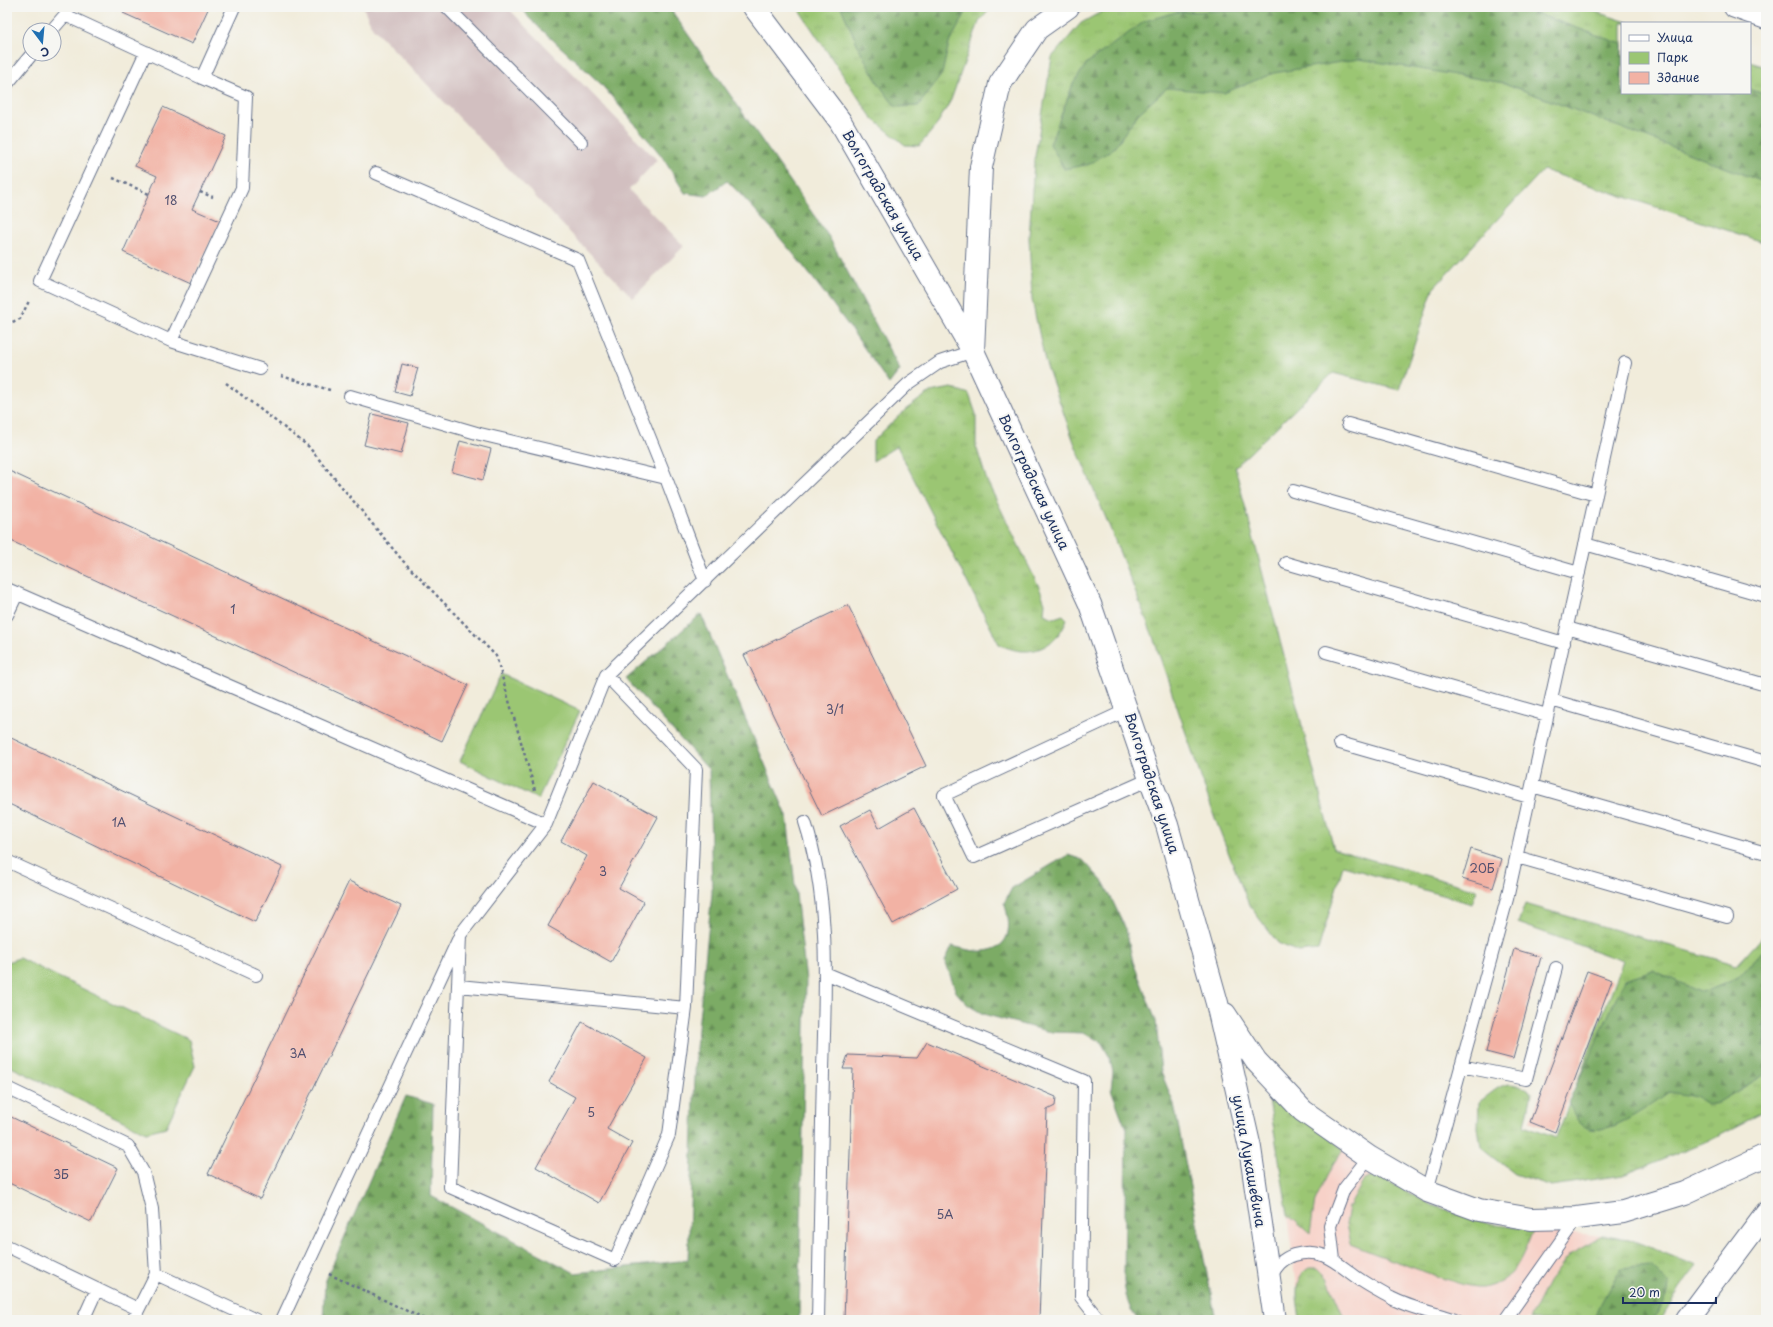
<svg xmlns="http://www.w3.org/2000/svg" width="1773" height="1327" font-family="'Playpen Sans',sans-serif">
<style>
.built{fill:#f7d1c8}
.industrial{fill:#d2bfc0}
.grass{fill:url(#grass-tufts);stroke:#5b7a68}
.forest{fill:url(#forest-firs);stroke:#4c6d62}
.park{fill:#9bc673;stroke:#5b7a68}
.building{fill:#f2b2a4}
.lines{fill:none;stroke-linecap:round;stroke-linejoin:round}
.service-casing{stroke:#66718a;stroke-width:14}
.primary-casing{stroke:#66718a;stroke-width:24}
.path{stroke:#66718a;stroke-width:2.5;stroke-dasharray:3 3;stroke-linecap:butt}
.service{stroke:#fff;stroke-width:12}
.primary{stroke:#fff;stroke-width:22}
.labels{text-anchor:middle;stroke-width:4;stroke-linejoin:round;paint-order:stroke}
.number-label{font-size:12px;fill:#515070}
.street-label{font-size:14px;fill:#1b2f5e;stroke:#f6f6f2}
</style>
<defs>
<pattern id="grass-tufts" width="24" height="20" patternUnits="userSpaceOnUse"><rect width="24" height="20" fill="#9bc673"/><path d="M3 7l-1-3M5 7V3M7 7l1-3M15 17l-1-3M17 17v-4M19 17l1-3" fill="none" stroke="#85aa66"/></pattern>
<pattern id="forest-firs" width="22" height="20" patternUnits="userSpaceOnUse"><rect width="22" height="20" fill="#7cab65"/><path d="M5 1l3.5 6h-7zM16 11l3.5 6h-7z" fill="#658c56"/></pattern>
</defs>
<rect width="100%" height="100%" fill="#f6f6f2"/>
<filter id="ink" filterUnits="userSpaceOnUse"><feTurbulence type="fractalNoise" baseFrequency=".025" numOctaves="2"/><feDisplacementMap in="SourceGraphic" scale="8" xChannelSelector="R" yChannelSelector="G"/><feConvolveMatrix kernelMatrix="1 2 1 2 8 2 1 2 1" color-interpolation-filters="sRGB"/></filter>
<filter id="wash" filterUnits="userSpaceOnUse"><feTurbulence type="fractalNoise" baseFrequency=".012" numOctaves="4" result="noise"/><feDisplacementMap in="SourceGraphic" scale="16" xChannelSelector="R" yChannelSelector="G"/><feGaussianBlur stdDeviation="0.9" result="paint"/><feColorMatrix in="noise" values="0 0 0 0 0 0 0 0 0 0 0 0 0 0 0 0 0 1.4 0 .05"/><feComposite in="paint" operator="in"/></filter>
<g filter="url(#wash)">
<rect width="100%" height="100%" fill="#f1ecdb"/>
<!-- built -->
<path class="built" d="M1343,1149L1377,1175L1431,1205L1463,1216L1497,1225L1603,1236L1569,1255L1548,1282L1529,1320H1345L1327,1277L1303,1271L1296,1289L1288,1215L1310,1234L1315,1201L1327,1175Z"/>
<!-- industrial -->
<path class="industrial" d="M363,7H507L657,160L629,190L684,246L633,298L372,27Z"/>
<!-- grass -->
<path class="grass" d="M797,7H992L979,22L951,100L936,126L919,146L905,145L872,118Z
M1110,7H1581L1630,23H1622V93H1750V62L1766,67V243L1543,170L1433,289L1399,390L1333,373L1235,467L1334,849L1477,890L1472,904L1343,866L1318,950L1298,952L1278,943L1249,905L1216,821L1152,634L1108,523L1075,445L1045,361L1032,300L1029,237L1034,162L1052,57L1081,23Z
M952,388L969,394L976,414V446L987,481L1039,587L1045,603L1044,614L1054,618L1063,615L1067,619C1055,650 1027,659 999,644L897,446L873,461V441L905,410L930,392Z
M1525,904L1737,965L1766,933V1111L1705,1142L1623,1175L1552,1186L1515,1174L1481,1147L1478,1127L1479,1102C1500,1087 1506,1076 1531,1092L1524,1126L1556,1138L1623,961L1518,923Z
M1267,1088L1343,1149L1327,1175L1315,1201L1310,1234L1288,1215Z
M1377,1175L1431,1205L1497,1225L1533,1230C1528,1243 1518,1270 1506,1278C1501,1282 1490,1286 1483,1287C1470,1288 1455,1282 1442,1278C1411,1267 1380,1256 1350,1244L1346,1224L1349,1207L1364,1180Z
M1603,1236L1629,1239L1697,1266L1680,1288L1661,1320H1529L1548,1282L1569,1255Z
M1309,1268H1318L1327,1277L1345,1320H1300C1298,1303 1291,1278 1309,1268Z"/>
<!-- forest -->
<path class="forest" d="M522,7H669L829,237L900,370L889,384C841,313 789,242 727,181L706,196L685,193L661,155L601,84L529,18Z
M841,7H969L949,43L942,74L918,106L896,107C871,78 856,42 841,7Z
M1384,7H1518L1622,44V93H1750V89L1766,95V183L1504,83L1359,59L1274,73L1224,93L1167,88L1138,114L1114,148L1090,164L1064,169L1050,144L1073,84L1087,63L1145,21L1176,12Z
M701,614L787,816L806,980L799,1320H323L325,1282L406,1096L433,1104L431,1196L575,1273L688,1260L696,1048L712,893L709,770L626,679Z
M1068,855L1083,860L1104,883L1126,929L1133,962L1156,1021L1161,1072L1174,1104L1216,1320H1138C1128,1308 1125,1295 1124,1280L1126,1129L1111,1089L1113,1072L1109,1056L1101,1042L1084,1033L1050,1032L983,1014L968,1005L956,992L945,961L952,946C961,948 973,952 983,951C1012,949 1012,925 1004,903L1012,888Z
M1766,947V1074L1719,1102L1707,1104L1696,1097L1669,1092C1651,1104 1602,1144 1581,1124C1576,1120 1572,1109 1568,1103L1625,979L1653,970L1702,993L1738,978Z
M1650,1265L1669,1284L1668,1293L1654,1320H1593L1621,1268Z"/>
<!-- park -->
<path class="park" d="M501,674L580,711L538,799L460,761Z
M19,958L189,1040L195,1066L166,1127L146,1132L7,1065V962Z"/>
<g id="blocks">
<!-- building -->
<path class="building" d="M126,7H209L192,44L123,13Z
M163,107L226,136L192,209L220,221L191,283L123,252L157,176L135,166Z
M402,364L418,368L410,396L395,392Z
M372,414L409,423L401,454L364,445Z
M460,441L491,449L483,480L452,472Z
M7,470L468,685L442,741L7,539Z
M848,605L926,766L822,816L744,655Z
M7,736L282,867L255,922L7,803Z
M594,781L658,817L619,888L644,902L611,962L548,926L587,856L561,841Z
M914,808L957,889L893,924L840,826L870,810L879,828Z
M1471,849L1502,859L1493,888L1462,879Z
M349,881L401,906L260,1199L208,1174Z
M1514,949L1541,957L1513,1059L1486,1052Z
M1587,971L1612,980L1555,1132L1530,1122Z
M582,1022L647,1058L607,1129L632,1143L599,1203L536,1167L575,1097L549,1082Z
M927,1042L1056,1097L1055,1106L1047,1110L1039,1320H844L853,1069H843L848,1055L917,1058Z
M7,1115L118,1168L91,1222L7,1182Z"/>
</g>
</g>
<g filter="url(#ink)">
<use href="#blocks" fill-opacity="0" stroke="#66718a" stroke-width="1"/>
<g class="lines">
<!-- service casing -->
<g class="service-casing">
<path id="service" d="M447,7L581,142
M65,15L202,78
M52,30L65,15L68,7
M146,52L40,281L171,341L260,369
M7,84L32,54
M376,173L578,260L666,478L705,581
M171,341L242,188L246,97L202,78L234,7
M350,396L480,434L666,478
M1348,424L1596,495
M1293,491L1579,573
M1585,544L1766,596
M1286,563L1564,643
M7,589L546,824
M7,615L17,594
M1567,628L1766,685
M1326,652L1547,715
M606,675L696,769L686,1008L669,1135L615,1260L450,1187L460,935L546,824L606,675L908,384L940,362L973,351
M1551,700L1766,762
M1127,710L944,795L974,857L1150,779
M1340,743L1529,797
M1532,786L1766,853
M805,822C831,902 825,988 823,1071C821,1154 820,1237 818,1320
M1517,857L1727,917
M7,861L256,975
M825,973L1084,1081L1081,1297L1099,1320
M459,986L686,1008
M1461,1066L1526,1079L1556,968
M7,1088L128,1146L143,1172L152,1209L156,1274L133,1320
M1427,1191L1507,899L1625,363
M7,1246L138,1309
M1334,1260L1330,1226L1344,1189L1369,1157
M156,1274L256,1320
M1271,1277C1276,1266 1282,1259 1294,1255C1323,1246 1337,1264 1359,1279C1369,1286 1381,1292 1391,1298C1410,1308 1435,1313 1455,1320
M83,1320L97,1289
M282,1320L458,940
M1505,1320L1577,1218"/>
</g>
<!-- primary casing -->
<g class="primary-casing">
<path id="primary" d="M754,7L840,121L973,351L1090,604L1150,779L1167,825L1217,1003L1250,1148L1275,1320
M1735,7L1766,18
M973,351L981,167L1000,84L1037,29L1068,7
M1225,1014L1256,1061L1303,1111L1369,1157L1427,1191L1479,1210L1531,1219L1577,1218L1623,1212L1685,1193L1766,1155
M1686,1320L1766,1213"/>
</g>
<!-- path -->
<path class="path" d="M113,178L149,194
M200,192L213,197
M7,324L20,319L29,301
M281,376L330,390
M226,383L308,446L403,561L496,656L535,790
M329,1274L426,1320"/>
<!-- service -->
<use href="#service" class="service"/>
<!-- primary -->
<use href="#primary" class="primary"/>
</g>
</g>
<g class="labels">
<!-- number labels -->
<g class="number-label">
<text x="171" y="205">18</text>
<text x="233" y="614">1</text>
<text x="835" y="714">3/1</text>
<text x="119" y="827">1А</text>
<text x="1482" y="873">20Б</text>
<text x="603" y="876">3</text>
<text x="298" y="1058">3А</text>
<text x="591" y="1117">5</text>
<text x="61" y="1179">3Б</text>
<text x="945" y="1219">5А</text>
</g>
<!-- street labels -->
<g class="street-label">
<text transform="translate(883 195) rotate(60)" y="5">Волгоградская улица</text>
<text transform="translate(1034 482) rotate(65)" y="5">Волгоградская улица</text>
<text transform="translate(1152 783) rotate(72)" y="5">Волгоградская улица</text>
<text transform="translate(1249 1161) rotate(80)" y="5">улица Лукашевича</text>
</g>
</g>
<!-- margin -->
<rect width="1773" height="1327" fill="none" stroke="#f6f6f2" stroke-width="24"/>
<!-- legend -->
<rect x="1621" y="22" width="130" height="72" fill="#f6f6f2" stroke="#9ea6b7"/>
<rect x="1629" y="35" width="20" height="6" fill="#ffffff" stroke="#9ea6b7"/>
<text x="1657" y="42" font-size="12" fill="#1b2f5e">Улица</text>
<rect x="1629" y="52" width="20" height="12" fill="#9bc673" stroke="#9ea6b7"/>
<text x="1657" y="62" font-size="12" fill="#1b2f5e">Парк</text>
<rect x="1629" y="72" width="20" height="12" fill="#f2b2a4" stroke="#9ea6b7"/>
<text x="1657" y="82" font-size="12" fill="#1b2f5e">Здание</text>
<!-- north arrow -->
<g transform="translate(42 42) rotate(164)"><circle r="19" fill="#f6f6f2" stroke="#9ea6b7"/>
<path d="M0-3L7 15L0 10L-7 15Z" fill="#1f6fb2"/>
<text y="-6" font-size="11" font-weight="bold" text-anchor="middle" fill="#1b2f5e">С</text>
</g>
<!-- scale -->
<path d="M1623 1297v6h93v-6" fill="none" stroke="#1b2f5e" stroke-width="2"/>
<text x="1629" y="1297" font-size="12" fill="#1b2f5e" stroke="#f6f6f2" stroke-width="3" paint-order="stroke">20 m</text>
</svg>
